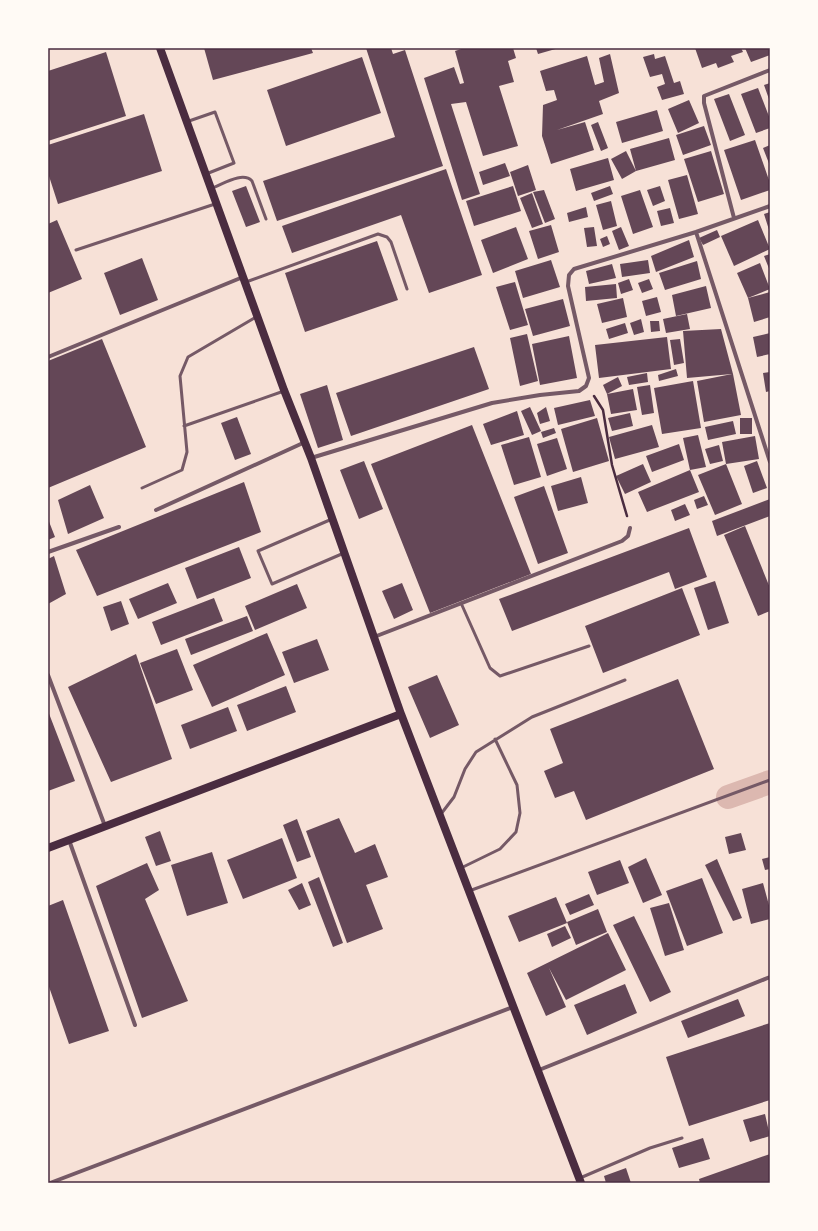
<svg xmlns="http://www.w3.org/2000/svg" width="818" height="1231" font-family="Roboto,sans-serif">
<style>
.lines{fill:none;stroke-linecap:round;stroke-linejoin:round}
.canal{stroke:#dcb8b0;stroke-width:24}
.building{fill:#644757}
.path{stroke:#4a2c40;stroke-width:2.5}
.service{stroke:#755966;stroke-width:3}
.minor{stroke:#755966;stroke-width:4}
.secondary{stroke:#4a2c40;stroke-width:8}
.neatline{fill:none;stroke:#4a2c40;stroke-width:1.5}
</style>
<rect width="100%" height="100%" fill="#f7e1d7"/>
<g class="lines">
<!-- canal -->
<path class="canal" d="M728,797L770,782"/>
</g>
<!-- building -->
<path class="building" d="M204,48H311L313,53L213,80Z
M366,48H391L393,54L405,50L443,166L277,221L263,181L395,137Z
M461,48H513L516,58L508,61L514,82L499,86L518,146L483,156L466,102L451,104L480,194L462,200L424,78L454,67L460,84L464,83L455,51L461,49Z
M536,48H559L538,54Z
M695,48H741L743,52L731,56L734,62L718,68L716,63L702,68Z
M745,48H770V55L751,62Z
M106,52L126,116L48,141V71Z
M610,54L619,93L599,101L603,114L557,130L585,122L594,150L551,164L542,136L543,105L557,100L554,90L546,91L540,71L587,56L595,85L604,82L599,58Z
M654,54L655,59L665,56L674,83L680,81L684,94L662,100L657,87L665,84L662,74L650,77L643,57Z
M362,57L381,113L286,146L267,90Z
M770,83V102L764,85Z
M758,88L770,119V128L756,133L741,94Z
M729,94L745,135L730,141L714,99Z
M689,100L699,123L678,133L668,109Z
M657,110L663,131L622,143L616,122Z
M144,114L162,171L58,204L48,173V145Z
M598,122L608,148L601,151L591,125Z
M704,126L711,145L683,155L676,135Z
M669,138L675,160L636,171L630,149Z
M755,140L770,183V190L741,200L724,150Z
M770,145V166L763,148Z
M626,151L636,171L622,179L611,159Z
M711,151L724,194L698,202L684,159Z
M608,158L614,180L576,191L570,169Z
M505,163L510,176L483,185L479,172Z
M528,165L536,190L518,196L510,172Z
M446,169L482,275L429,293L401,215L292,253L282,226Z
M687,175L698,214L679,219L668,180Z
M246,186L260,222L246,227L232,191Z
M513,186L521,211L474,226L466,201Z
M610,186L613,194L594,201L591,193Z
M660,186L665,201L653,206L647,190Z
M544,190L555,219L545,223L533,192Z
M640,190L653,227L633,234L621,196Z
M532,193L543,224L532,228L520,198Z
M611,201L617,226L603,230L596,205Z
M586,207L588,217L569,222L567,213Z
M670,208L674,223L661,226L657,211Z
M770,212V233L764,214Z
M57,220L82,279L48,293V224Z
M758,220L770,249L734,266L721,236Z
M551,225L559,252L538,259L529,231Z
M516,227L528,259L493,273L481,240Z
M594,227L597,246L587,247L584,228Z
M621,227L629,246L619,250L612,231Z
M717,230L720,237L703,245L699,238Z
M607,236L610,244L603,247L600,239Z
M689,240L694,257L656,272L651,256Z
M377,241L398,300L305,332L285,273Z
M770,254V271L764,256Z
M142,258L158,300L120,315L104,273Z
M551,260L560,287L523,298L515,271Z
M648,260L650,273L622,277L620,264Z
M697,261L701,279L665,290L659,273Z
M760,263L770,289L748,298L737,273Z
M612,264L616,278L589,284L586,271Z
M629,279L633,290L621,294L618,283Z
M649,279L653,289L642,293L638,283Z
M515,282L528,325L510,330L496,287Z
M616,284L617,298L586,301L585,287Z
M706,286L711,308L676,316L672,295Z
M770,292V317L754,322L748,298Z
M657,297L661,312L646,316L642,301Z
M623,298L627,317L602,323L597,304Z
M563,299L570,326L533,336L525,309Z
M687,314L690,329L666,333L663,319Z
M641,319L644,332L634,335L630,323Z
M650,321H659L660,331L651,332Z
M625,323L628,333L609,339L606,329Z
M721,329L733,374L741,415L704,422L697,381L732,374L687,378L683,331Z
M770,333V354L757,357L753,337Z
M527,334L538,381L520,386L510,338Z
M569,336L577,378L540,385L532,344Z
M667,337L671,369L599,378L595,345Z
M102,339L146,447L48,488V361Z
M680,339L684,363L674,365L670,340Z
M474,347L489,389L351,436L336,393Z
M676,369L678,376L659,381L658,375Z
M770,372V391L766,392L763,373Z
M647,373L648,382L629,385L627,377Z
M618,377L622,386L607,394L603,385Z
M693,381L701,428L662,434L654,388Z
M327,385L343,440L318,448L300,394Z
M650,385L654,413L642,415L637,387Z
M633,389L637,410L611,414L607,394Z
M590,400L595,416L558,425L554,408Z
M530,407L541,431L532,435L521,411Z
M546,407L550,421L540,424L537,413Z
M517,411L524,435L491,445L483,424Z
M630,413L633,426L612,431L608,418Z
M237,417L251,454L235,460L221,423Z
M597,418L609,461L573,472L561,429Z
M740,418H752V434H740Z
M733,421L736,434L708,440L705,427Z
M472,425L531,574L430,613L371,464Z
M652,425L659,447L615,459L609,437Z
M554,428L556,433L543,438L541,432Z
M698,435L706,467L690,470L683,438Z
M755,436L759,459L726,464L722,442Z
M529,437L541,477L514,485L501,445Z
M557,438L567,469L547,476L537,444Z
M679,444L684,460L652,472L646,456Z
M719,445L723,461L710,464L705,449Z
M364,461L383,509L359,519L340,470Z
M757,461L767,488L753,493L744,466Z
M643,464L651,482L625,494L616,476Z
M726,464L742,504L715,515L698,475Z
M690,470L699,492L647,512L638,492Z
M581,477L588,503L558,511L551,486Z
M244,482L261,532L97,596L76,550Z
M90,485L104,518L68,534L58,500Z
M544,486L568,553L538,564L514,497Z
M704,496L708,505L697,509L694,500Z
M770,499V516L717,536L712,521Z
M685,504L690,515L675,521L671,510Z
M48,519L55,537L48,540Z
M745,526L770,588V611L758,616L724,535Z
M689,528L707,577L675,589L669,572L512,631L499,599Z
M239,547L251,578L197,599L185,568Z
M54,556L66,594L48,604V559Z
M715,581L729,623L708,630L694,588Z
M168,583L177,603L138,619L129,599Z
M402,583L413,610L394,619L382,591Z
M297,584L307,608L255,630L245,606Z
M682,588L700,635L603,673L585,626Z
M214,598L223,621L161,645L152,622Z
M121,601L129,624L111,631L103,607Z
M247,616L253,631L191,655L185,639Z
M267,633L285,675L212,707L193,665Z
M317,639L329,670L294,683L282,652Z
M177,649L193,690L156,704L140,663Z
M136,654L172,759L111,782L68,687Z
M437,675L459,725L430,738L408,687Z
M678,679L714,769L586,820L574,791L555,798L544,771L563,763L550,729Z
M286,686L296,712L247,731L237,705Z
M228,707L237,731L190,749L181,725Z
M48,711L75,781L48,791Z
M339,818L355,853L375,844L388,877L366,885L383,929L347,943L306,831Z
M297,819L311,857L297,862L283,825Z
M160,831L171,861L156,866L145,837Z
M741,833L746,850L729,854L725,837Z
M282,838L297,878L243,899L227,860Z
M212,852L228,903L187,916L171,865Z
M770,857V869L765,870L762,859Z
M646,858L662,895L643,903L628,867Z
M717,859L742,918L733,921L705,865Z
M620,860L629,883L597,895L588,872Z
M147,863L159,890L145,899L188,1001L142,1018L96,886Z
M319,877L343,943L333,947L308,882Z
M702,878L723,933L687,946L666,891Z
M302,883L311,905L299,910L288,890Z
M763,883L770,909V919L751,924L742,889Z
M589,894L594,905L570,915L565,904Z
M556,897L567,923L519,942L508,916Z
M63,900L109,1031L69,1044L48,984V906Z
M669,903L684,950L665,956L650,908Z
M598,909L607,932L576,945L567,922Z
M634,916L671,992L650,1002L613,925Z
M565,926L571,938L552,947L547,934Z
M608,933L626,970L566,1000L549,968L566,1007L546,1016L527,973Z
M625,984L637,1013L587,1035L574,1005Z
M738,999L745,1016L688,1038L681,1021Z
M770,1023V1100L689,1126L666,1057Z
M765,1114L770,1136L750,1142L743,1120Z
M703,1138L710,1159L679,1168L672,1148Z
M770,1154V1183H700L699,1179Z
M626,1168L631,1183H606L604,1176Z"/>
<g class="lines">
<!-- path -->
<path class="path" d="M594,396L603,410L612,465L627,516"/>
<!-- service -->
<path class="service" d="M189,121L215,112L234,163L206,174
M212,188C223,184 243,171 252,181L266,219
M76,250L215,204
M246,282L378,234L387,237L391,242L407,289
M184,426L284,391
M142,488L182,470L187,452L180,376L188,357L256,317
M332,519L258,551L272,584L344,553
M461,603L490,668L500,676L589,646
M441,814L454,797L465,769L476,752L532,717L625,680
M461,868L500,849L516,832L520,813L517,785L495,739
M469,891L770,780
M580,1178L650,1148L682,1138"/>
<!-- minor -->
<path class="minor" d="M734,218L704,103V96L770,70
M696,232L770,462
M48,357L243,277
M311,458L492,403L540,395L579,391L586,386L589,378L568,286L569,275L574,269L696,232L770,206
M156,510L303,443
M48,552L119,527
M374,637L622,541L628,536L630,528
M48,675L105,826
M69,840L135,1025
M539,1070L770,977
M50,1183L513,1007"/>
<!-- secondary -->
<path class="secondary" d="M160,48L284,390L311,458L401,714L581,1183
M48,848L401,714"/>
</g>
<!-- border -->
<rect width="818" height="1231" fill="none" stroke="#fffaf5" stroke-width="98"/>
<rect x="49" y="49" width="720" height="1133" class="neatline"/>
</svg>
